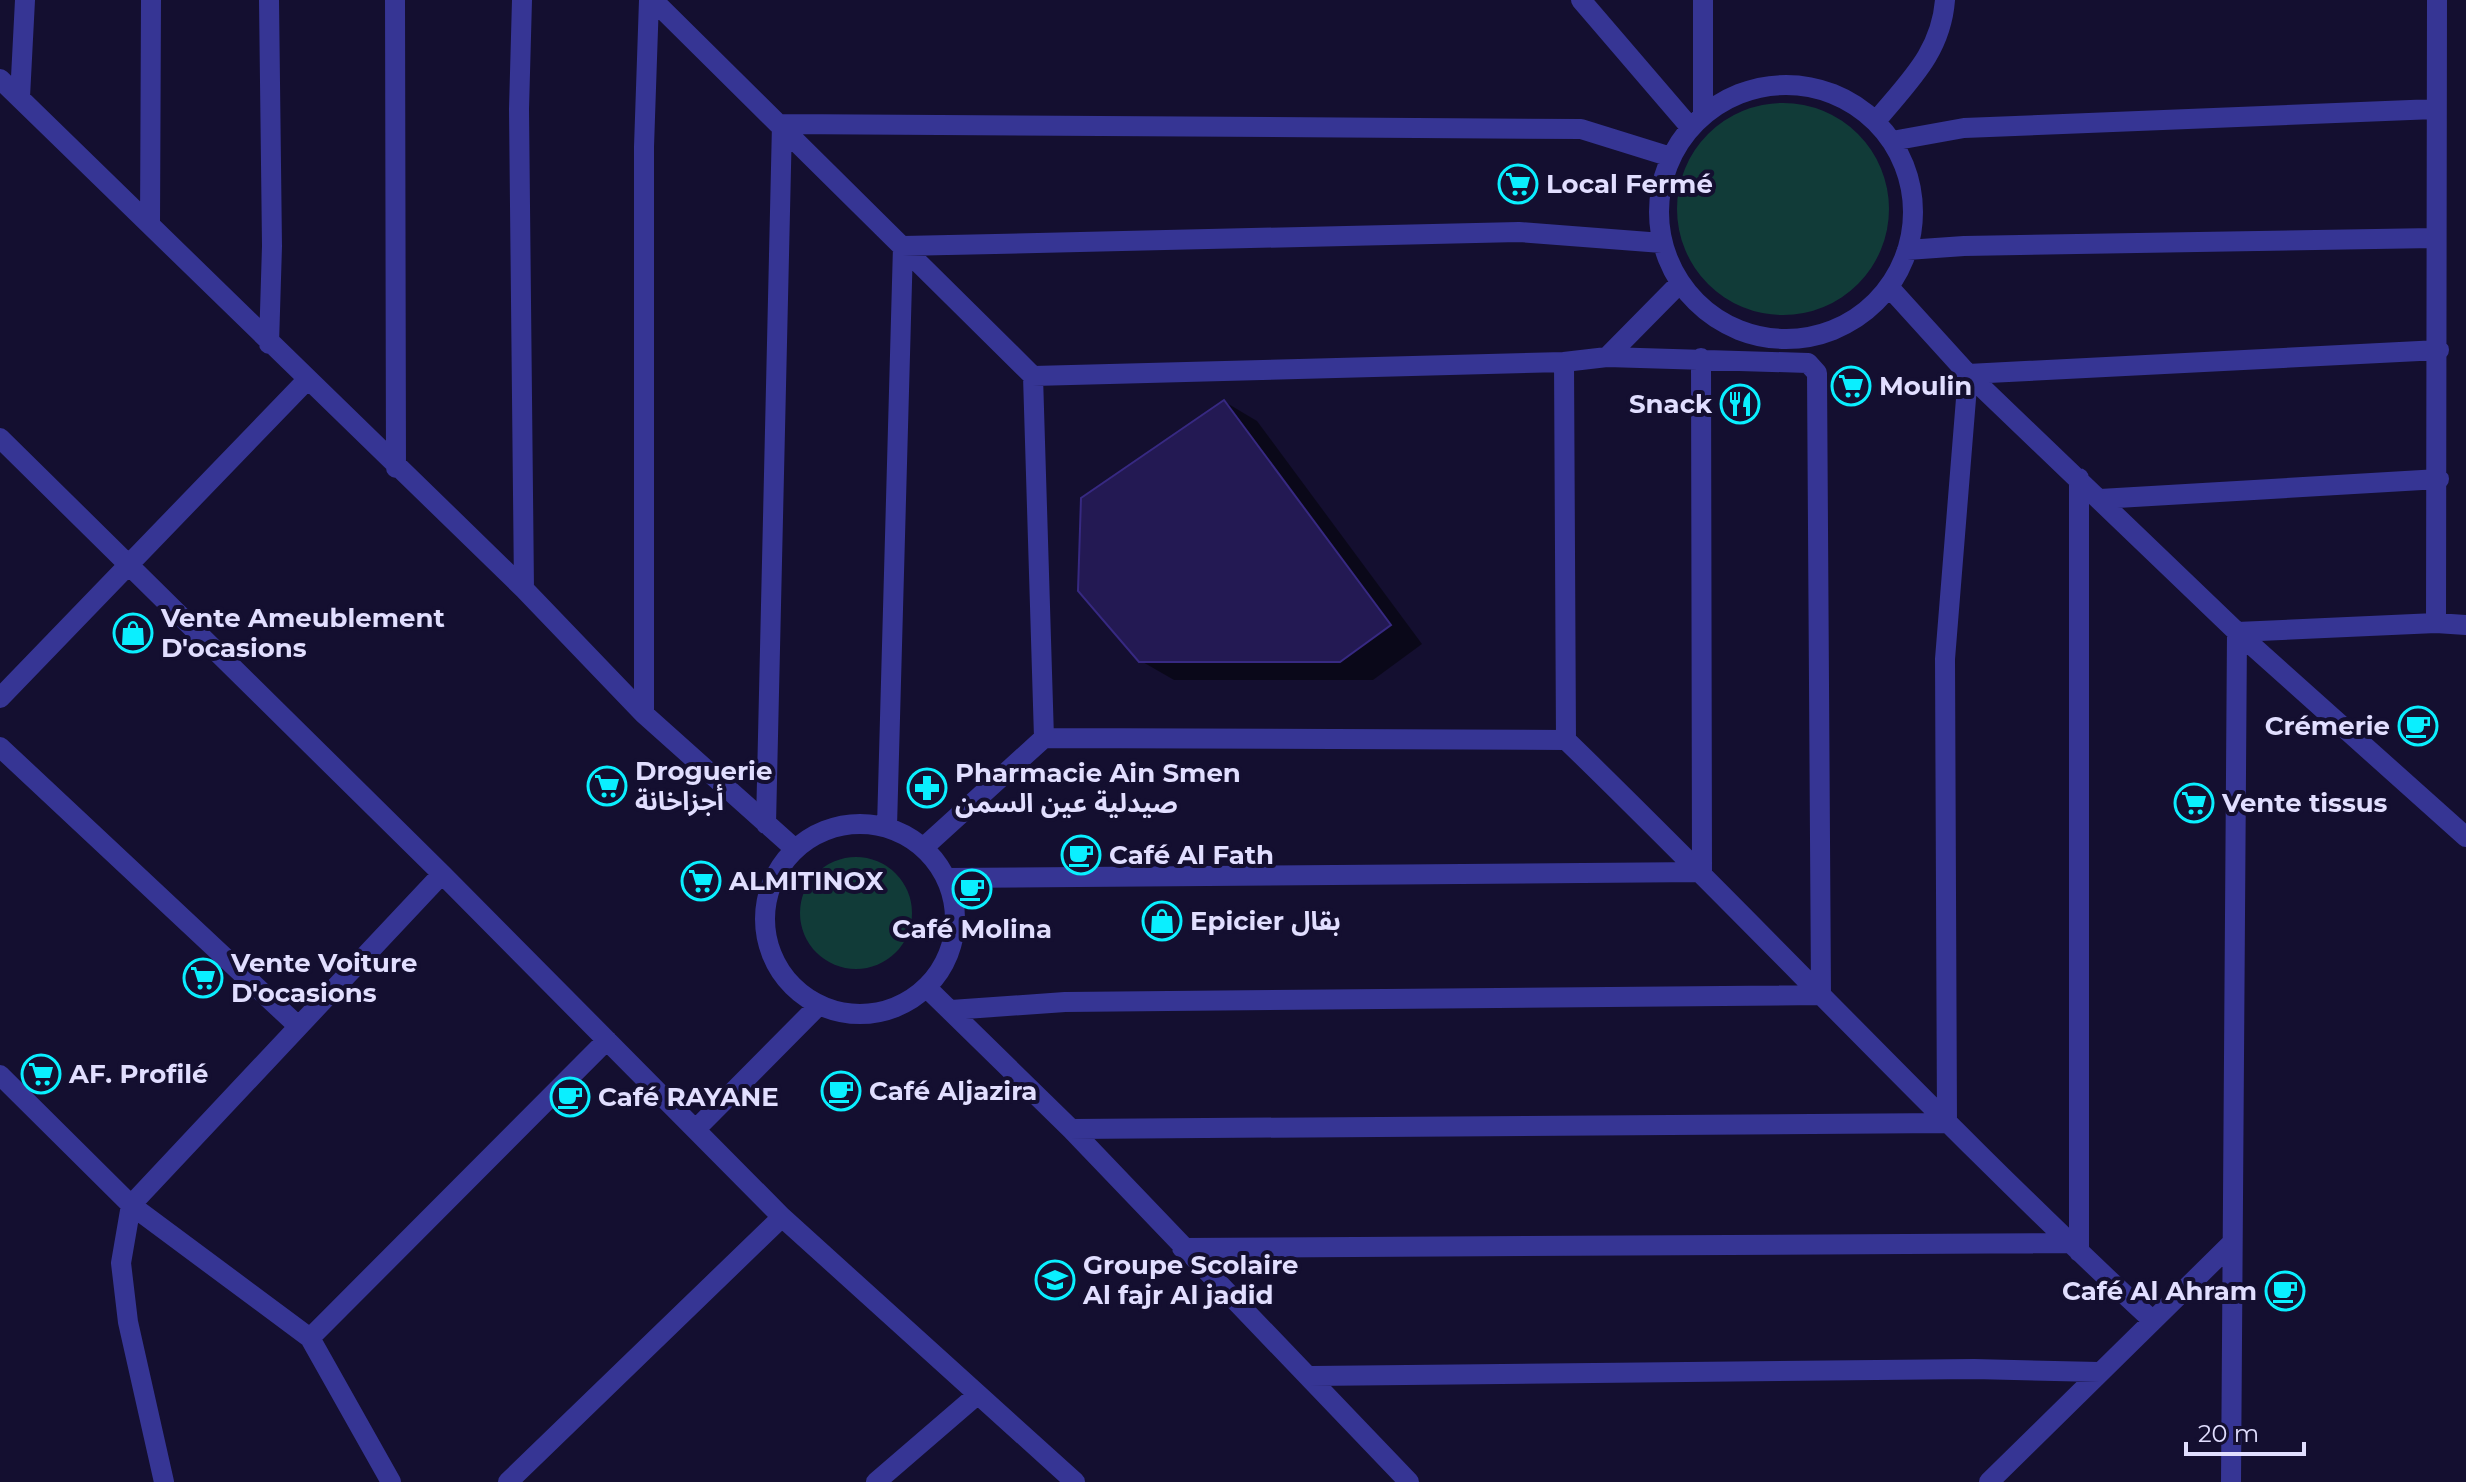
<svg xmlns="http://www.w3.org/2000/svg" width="2466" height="1482" font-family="Montserrat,'Noto Sans Arabic',sans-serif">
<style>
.green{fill:#113b38}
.shadow{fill:#0007}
.building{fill:#231953;stroke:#372982;stroke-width:2}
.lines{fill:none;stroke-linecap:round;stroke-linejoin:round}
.minor{stroke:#363594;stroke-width:20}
.labels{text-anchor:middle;stroke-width:8;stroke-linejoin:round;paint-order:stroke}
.poi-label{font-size:26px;font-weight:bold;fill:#e1deff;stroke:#140f30;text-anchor:start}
</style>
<rect width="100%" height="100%" fill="#140f30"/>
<!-- green -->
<path class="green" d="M1677 209a106 106 0 1 1 212 0a106 106 0 1 1-212 0Z
M800 913a56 56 0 1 1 112 0a56 56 0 1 1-112 0Z"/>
<!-- shadow -->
<path class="shadow" d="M1225,402L1257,421L1422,644L1373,680H1174L1141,661Z"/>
<!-- building -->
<path class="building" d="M1224,400L1391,625L1340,662H1139L1078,591L1081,498Z"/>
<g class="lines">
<!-- minor -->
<path class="minor" d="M269,0L272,246L269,344
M395,0L396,468
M522,0L519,109L524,589
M653,0L1033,376L1044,738L1566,740C1763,931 1950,1133 2152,1320
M1581,0L1690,127
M0,79L524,589L644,714L795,849
M1659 212a127 127 0 1 1 254 0a127 127 0 1 1-254 0Z
M20,97L25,0
M1703,115V0
M1876,121C1908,82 1941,53 1945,0
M1892,141L1964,128L2435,109
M150,224L151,0
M1907,250L1964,246L2434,238
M1889,287L1968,374L2237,632L2466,837
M1564,362L1607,357L1679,284
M1033,376L1564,362L1566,740
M0,438L442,874L782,1217L1075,1482
M2100,499L2439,479
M2436,623L2437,0
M0,698L307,380
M644,714V147L649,0
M0,747L297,1025
M766,824L782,124L1581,129L1671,157
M765 919a95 95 0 1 1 190 0a95 95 0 1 1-190 0Z
M887,827L903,246L1519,232L1662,243
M923,848L1044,738
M946,878L1702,872L1701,358
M926,987L1071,1129L1409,1482
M951,1010L1065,1002L1821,995L1817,373L1808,363L1607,357
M0,1075L131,1205L310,1338L391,1482
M697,1128L819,1005
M1071,1129L1947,1123L1945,659L1968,374L2439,350
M1182,1248L2068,1243
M2079,1252V478
M310,1338L607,1040
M1311,1376L1974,1369L2099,1372
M164,1482L128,1322L121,1263L131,1205L442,874
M508,1482L782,1217
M876,1482L977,1395
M1989,1482L2232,1243
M2231,1482L2237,632L2436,623L2466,625"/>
</g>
<!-- icons -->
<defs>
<g id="supermarket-ring" transform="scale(2)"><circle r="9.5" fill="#140f30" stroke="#0aefff" stroke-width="1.5"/><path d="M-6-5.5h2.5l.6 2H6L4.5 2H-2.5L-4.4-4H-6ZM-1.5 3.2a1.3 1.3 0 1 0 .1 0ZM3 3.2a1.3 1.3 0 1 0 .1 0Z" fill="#0aefff"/></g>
<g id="restaurant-ring" transform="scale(2)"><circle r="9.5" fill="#140f30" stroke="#0aefff" stroke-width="1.5"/><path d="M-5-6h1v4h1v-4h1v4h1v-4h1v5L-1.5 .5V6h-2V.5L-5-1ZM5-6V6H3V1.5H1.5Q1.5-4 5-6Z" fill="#0aefff"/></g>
<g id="shop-ring" transform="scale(2)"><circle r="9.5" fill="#140f30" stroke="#0aefff" stroke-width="1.5"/><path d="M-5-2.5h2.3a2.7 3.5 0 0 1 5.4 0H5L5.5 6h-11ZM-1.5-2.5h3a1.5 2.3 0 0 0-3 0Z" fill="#0aefff"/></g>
<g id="cafe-ring" transform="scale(2)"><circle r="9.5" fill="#140f30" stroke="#0aefff" stroke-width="1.5"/><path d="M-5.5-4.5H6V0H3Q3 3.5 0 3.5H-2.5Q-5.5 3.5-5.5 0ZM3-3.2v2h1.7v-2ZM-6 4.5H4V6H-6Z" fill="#0aefff"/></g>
<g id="pharmacy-ring" transform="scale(2)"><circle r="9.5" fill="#140f30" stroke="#0aefff" stroke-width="1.5"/><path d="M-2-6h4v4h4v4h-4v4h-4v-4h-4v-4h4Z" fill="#0aefff"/></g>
<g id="school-ring" transform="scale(2)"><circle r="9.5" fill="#140f30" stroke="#0aefff" stroke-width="1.5"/><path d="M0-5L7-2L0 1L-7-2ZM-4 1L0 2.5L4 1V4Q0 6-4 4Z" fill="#0aefff"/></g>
</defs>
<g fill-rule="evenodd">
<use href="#supermarket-ring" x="1518" y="184"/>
<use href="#supermarket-ring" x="1851" y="386"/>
<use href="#restaurant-ring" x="1740" y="404"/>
<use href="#shop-ring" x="133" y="633"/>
<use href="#cafe-ring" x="2418" y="726"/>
<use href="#supermarket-ring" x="607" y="786"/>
<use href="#pharmacy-ring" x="927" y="788"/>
<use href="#supermarket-ring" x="2194" y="803"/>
<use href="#cafe-ring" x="1081" y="855"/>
<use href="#supermarket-ring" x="701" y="881"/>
<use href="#cafe-ring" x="972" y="889"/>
<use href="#shop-ring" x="1162" y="921"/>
<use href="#supermarket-ring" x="203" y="978"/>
<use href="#supermarket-ring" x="41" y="1074"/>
<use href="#cafe-ring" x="841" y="1091"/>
<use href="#cafe-ring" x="570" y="1097"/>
<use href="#school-ring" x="1055" y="1280"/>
<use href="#cafe-ring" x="2285" y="1291"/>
</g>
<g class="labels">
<!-- poi labels -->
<g class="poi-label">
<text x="1546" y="193">Local Fermé</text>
<text x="1879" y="395">Moulin</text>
<text x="1712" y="413" text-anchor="end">Snack</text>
<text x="161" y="627">Vente Ameublement<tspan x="161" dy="30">D'ocasions</tspan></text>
<text x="2390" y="735" text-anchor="end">Crémerie</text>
<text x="635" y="780">Droguerie<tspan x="635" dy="30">أجزاخانة</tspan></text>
<text x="955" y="782">Pharmacie Ain Smen<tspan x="955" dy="30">صيدلية عين السمن</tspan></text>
<text x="2222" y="812">Vente tissus</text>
<text x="1109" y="864">Café Al Fath</text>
<text x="729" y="890">ALMITINOX</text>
<text x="1190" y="930">Epicier بقال</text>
<text x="972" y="938" text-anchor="middle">Café Molina</text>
<text x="231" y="972">Vente Voiture<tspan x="231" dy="30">D'ocasions</tspan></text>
<text x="69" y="1083">AF. Profilé</text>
<text x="869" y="1100">Café Aljazira</text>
<text x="598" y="1106">Café RAYANE</text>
<text x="1083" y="1274">Groupe Scolaire<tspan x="1083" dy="30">Al fajr Al jadid</tspan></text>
<text x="2257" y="1300" text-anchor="end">Café Al Ahram</text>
</g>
</g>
<!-- scale -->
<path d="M2186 1442v12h118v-12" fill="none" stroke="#e1deff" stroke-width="4"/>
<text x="2198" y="1442" font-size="24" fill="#e1deff" stroke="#140f30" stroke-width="6" paint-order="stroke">20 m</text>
</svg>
